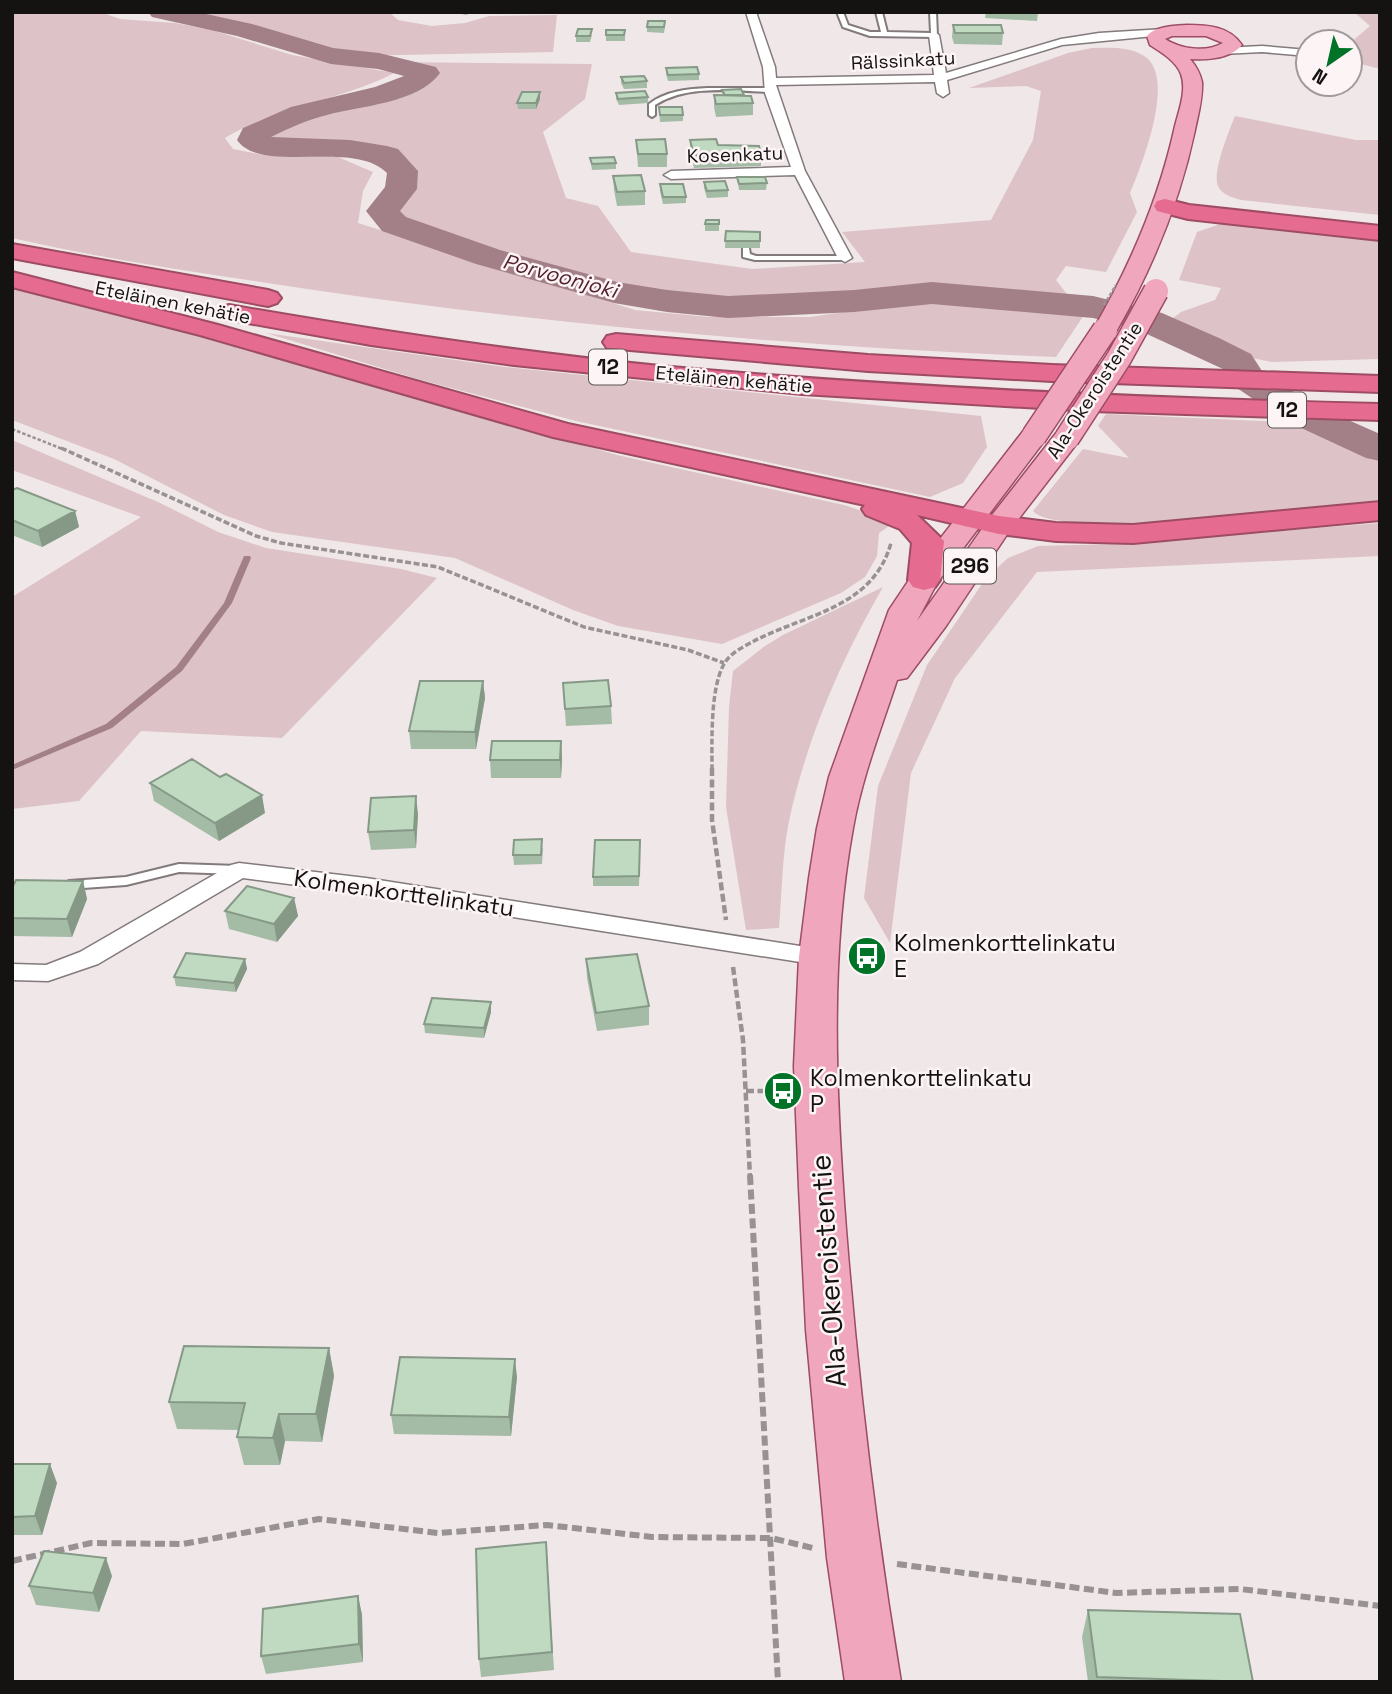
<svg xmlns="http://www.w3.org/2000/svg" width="1392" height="1694" font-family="'Space Grotesk',sans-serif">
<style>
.green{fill:#ddc2c8}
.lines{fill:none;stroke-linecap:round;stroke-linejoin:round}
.stream{fill:#a38088;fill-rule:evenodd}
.river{fill:#a38088;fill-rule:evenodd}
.lane-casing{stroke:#827a7b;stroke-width:4}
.street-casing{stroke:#827a7b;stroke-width:3}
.primary-casing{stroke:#9d4c64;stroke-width:3}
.highway-casing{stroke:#9d4c64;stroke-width:4}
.path-far3{stroke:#989293;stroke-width:2.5;stroke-dasharray:3.5 2;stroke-linecap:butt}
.path-far2{stroke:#989293;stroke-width:3.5;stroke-dasharray:6 2.5;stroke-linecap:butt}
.path-far1{stroke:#989293;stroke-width:4.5;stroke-dasharray:8 3.5;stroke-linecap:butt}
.path{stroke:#989293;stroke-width:6;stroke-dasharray:10 4.5;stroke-linecap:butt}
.lane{fill:#fff;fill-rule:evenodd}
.street{fill:#fff;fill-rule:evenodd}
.primary{fill:#f0a6bc;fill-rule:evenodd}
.highway{fill:#e66b90;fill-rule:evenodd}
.primary-bridge-casing{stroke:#9d4c64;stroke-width:27;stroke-linecap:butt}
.path-bridge{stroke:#989293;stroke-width:2.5;stroke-dasharray:3.5 2;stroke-linecap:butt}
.primary-bridge{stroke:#f0a6bc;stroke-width:24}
.wall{fill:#a4bba6}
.shaded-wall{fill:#869987}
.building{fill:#bfdac1;stroke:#869987;stroke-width:2}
.labels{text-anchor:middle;stroke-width:5;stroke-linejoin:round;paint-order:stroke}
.far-street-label{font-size:19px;fill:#151212;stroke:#fdf4f6}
.far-water-label{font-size:21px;font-style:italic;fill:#542332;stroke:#fdf4f6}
.shield{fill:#fdf4f6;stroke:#5b5656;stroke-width:2}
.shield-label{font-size:21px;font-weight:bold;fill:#151212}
.street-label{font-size:23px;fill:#151212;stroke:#fdf4f6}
.poi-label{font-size:23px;fill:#151212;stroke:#fdf4f6;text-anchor:start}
.near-street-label{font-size:28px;fill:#151212;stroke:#fdf4f6}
</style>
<rect width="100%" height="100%" fill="#f0e7e9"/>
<!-- green -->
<path class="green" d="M12,12H100L120,19L175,23L212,30L292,55L394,73C340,101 277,106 225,138L233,149L264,155L338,157L373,172L363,191L358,223L635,310L709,317H810L925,300L1086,312L1056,357C808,347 560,326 314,290C214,275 112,261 12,238Z
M194,12H389L398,20L432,26L465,23L489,16L557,15L553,52L351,56Z
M1354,12H1380V69L1350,61V43L1370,26Z
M1092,48C1110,48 1128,46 1144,56C1177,76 1142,165 1130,193L1137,212L1106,272L1066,266L1056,280L1070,298L930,289L847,296L718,302L619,287L552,267L494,254L405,221L397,209C415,184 417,178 398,154L351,145L271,143L265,139L266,135C291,124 315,112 342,105C375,97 411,98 438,74L391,62L592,64L585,99L543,132L566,198L598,206L631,252L752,269L865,262L842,232L991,220L1033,140L1041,91L1026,86L969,88L1068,53Z
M1235,116L1356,140H1380V215L1241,200C1232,197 1222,195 1218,186C1212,172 1229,131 1235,116Z
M1223,223L1380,238V359L1272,362L1247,357L1169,321L1181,312L1215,300L1221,288L1179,280L1197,232Z
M12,287L159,322L617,455L844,505L895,522L879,533L877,556L865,577L841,593L722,644L618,626L573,610L455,558L272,532L224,515L114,459L12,420Z
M266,333L505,367L981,416L987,447L963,483L930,497L576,421L421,380Z
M1106,414L1305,423L1380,459V500C1326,505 1062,543 1033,511L1083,449L1129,458L1098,426Z
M12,440L158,502L218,532L266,548L401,569L437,578L282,738L141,731L79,801L12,809V597L141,517L12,470Z
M1380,523V556L1037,572L955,678L911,773L890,943L864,898L878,786L927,665L986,578L1008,558L1038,546L1114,544Z
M883,587C841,660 807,737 789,821C782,855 782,893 779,928L746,930L726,807L729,707L733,671L765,646L783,635Z"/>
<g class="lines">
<!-- stream -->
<path class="stream" d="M244,556H250L251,558L232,603L182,671L112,728L12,770V765L106,724L176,667L224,603Z"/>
<!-- river -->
<path class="river" d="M148,12H197L252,24L333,48L379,53L436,67L440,73C419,103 360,106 327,115C307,120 289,128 271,137L350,140L387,146L398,149L418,171L417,189L400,211L406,217L500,250L617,282L667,290L728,296L854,290L932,282L1093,296L1162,313L1219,338L1251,354L1262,371L1312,404L1380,434V461L1366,458L1284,420L1234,386L1223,369L1136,329L1093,318L932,304L854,312L728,318L667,312L614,303L476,264L382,231L366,211L385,187L387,173C354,139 261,175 237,140L243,128L291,107L375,87L404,76L378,69L331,64L237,36L152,17Z"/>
<!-- lane casing -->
<g class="lane-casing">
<path id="lane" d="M837,12H843L848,25L870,32H881L876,12H882L887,32L931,33L930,12H936L937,35L934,37L870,36L843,27Z
M708,88H771L774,90L771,92C734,91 688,84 655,105V115L652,117L649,115V104C666,91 687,89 708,88Z
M743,248H749L750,254L756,256H845L849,258L845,260H755L743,257Z
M179,864L238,866L244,870L238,874L179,872L126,885L69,889L63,885L69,881L126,877Z"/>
</g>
<!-- street casing -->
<g class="street-casing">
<path id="street" d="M746,12H756L775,67L776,78L934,75L929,35L934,32L939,35L946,73L1061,39L1099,33L1164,29L1169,32L1164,35L1062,45L947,80L949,93L943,97L937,93L935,82L776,85L805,171L852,258L845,262L838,258L795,175L671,179L664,175L671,171L791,167L765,93L763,67Z
M1262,46L1308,50V56L1262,52L1222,54L1216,51L1222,48Z
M239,863L366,878L819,949L828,951L831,957L828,963L819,965L366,894L243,878L98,964L48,981L12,980V964L46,965L80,952L231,865Z"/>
</g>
<!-- primary casing -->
<g class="primary-casing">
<path id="primary" d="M1186,25C1208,25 1229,26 1242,45C1230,59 1207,60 1190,59C1196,66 1200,73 1202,82C1203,98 1198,115 1195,130C1180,201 1153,267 1117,330L1114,335L1105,337L1096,335L1093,330C1130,266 1159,199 1175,126C1179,110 1187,90 1181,74C1176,61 1161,52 1150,45L1147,36C1156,26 1173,26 1186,25ZM1172,36H1206L1223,43C1205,53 1181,49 1165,39Z
M1034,428L1044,430L1048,436L937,583L917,621L989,519L1057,432L1067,430L1077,432L1081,438L1010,530L946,626L907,678L897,680C881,729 862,777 853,828C829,960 836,1096 846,1229C858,1381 876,1532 901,1682H845L827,1558L806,1330L799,1188L794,1066L799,957L809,878L817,828L829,777L889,610L913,574L1024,430Z"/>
</g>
<!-- highway casing -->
<g class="highway-casing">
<path id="highway" d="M1165,199L1189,205L1380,226V240L1188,219L1157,211L1154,206L1157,201Z
M12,244L268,290L277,293L281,298L277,303L268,306L12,258Z
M12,272L218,325L568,424L999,516L1056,523L1133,525L1380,502V520L1133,543L1056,541L999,534L917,515L944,541L940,580L935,587L924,590L913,587L908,580L912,543L900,529L866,515L862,509L865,505L553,437L200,335L12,287Z
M229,305C372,330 516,352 660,366C900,388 1140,398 1380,404V420L1091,411L802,394L514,365L371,345L220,318L216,313L220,308Z
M616,334L868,355L1052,365L1380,376V392L1052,381L868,371L607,348L603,342L607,336Z"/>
</g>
<!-- path-far3 -->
<path class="path-far3" d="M12,429L65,450"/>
<!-- path-far2 -->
<path class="path-far2" d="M61,448L256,536L281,543L438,567L584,627L688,650L724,663
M712,770C712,741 710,689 724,664C730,653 743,647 754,641C806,614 873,608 891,543"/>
<!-- path-far1 -->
<path class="path-far1" d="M712,768V820L726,920
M733,967L743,1040L750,1177
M746,1091H780"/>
<!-- path -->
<path class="path" d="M750,1175L778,1682
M12,1561L91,1543L183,1544L319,1519L438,1533L547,1525L652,1537L771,1538L813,1548
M897,1564L1116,1593L1240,1589L1380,1606"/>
<!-- lane -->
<use href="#lane" class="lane"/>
<!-- street -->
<use href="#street" class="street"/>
<!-- primary -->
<use href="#primary" class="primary"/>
<!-- highway -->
<use href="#highway" class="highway"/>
<!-- primary-bridge casing -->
<g class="primary-bridge-casing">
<path id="primary-bridge" d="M1034,436L1105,330
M1067,438L1119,358L1156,291"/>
</g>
<!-- path-bridge -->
<path class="path-bridge" d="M1104,305L1116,285"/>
<!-- primary-bridge -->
<use href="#primary-bridge" class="primary-bridge"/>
</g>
<!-- wall -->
<path class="wall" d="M453,12H473L466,15Z
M986,12H1038L1037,21L985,18Z
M953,25L1003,33L1002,45L954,44L952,37Z
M647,27H665L664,33L647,32Z
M606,30H625V41H606Z
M592,35L590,42H576V36Z
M666,68L699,74V80L668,81L666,74Z
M621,77L647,81V88L624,89L621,83Z
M722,90L744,96L753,103V115L716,117L714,107V95H722Z
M540,92V99L536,109H518L517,103Z
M616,93L648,97V103L619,105L616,99Z
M659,107L683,115V121L660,122Z
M636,140L667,154V167H638Z
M690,140L761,153V166L694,168L690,152Z
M590,158L616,163V169L592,170Z
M613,176L645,191V205L617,206L614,190Z
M737,177L767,183L766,190H739Z
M704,182L728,190V197L707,198L704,188Z
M660,184L686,197V203L663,204L660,191Z
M719,220V231H705V224Z
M726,231L760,232V248H725Z
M12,490L75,511L79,527L42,547L12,535Z
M483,681L485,698L476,749H411L409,731Z
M563,683L611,706L612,724L566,726Z
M561,741L562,759L561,778H491L490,760Z
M150,783L265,813L219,841L154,801Z
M418,814L416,848L371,850L368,832Z
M543,848L542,864L514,865L513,855Z
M640,849L639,886H593V877Z
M83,881L87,899L72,937L12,936V888Z
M294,898L298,916L277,942L229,929L225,911Z
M245,959L247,969L236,992L176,986L174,977Z
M586,959L649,1006V1025L597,1031L587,978Z
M491,1012L484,1038L425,1033L424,1024Z
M329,1348L334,1376L322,1442L285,1441L280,1465H244L237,1437L239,1430L177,1429L169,1402Z
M517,1377L511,1436L394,1434L391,1415Z
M12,1464L57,1483L42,1535H12Z
M546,1542L554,1670L481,1677L479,1659Z
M112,1576L99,1612L36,1605L29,1586Z
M358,1596L362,1615L363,1662L266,1674L261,1656Z
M1088,1610L1253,1682H1088L1082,1637Z"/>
<!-- shaded-wall -->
<path class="shaded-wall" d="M540,92V99L536,109V103Z
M75,511L79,527L42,547L38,531Z
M483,681L485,698L476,749L475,732Z
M561,741L562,759L561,778L560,760Z
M262,795L265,813L219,841L215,823Z
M416,796L418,814L416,848L414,830Z
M83,881L87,899L72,937L67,919Z
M294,898L298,916L277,942L274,924Z
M245,959L247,969L236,992L234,983Z
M491,1002V1012L484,1038V1028Z
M329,1348L334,1376L322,1442L316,1414Z
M515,1359L517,1377L511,1436L509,1417Z
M279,1414L285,1441L280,1465L273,1438Z
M50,1464L57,1483L42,1535L35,1516Z
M106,1558L112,1576L99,1612L93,1593Z
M358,1596L362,1615L363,1662L359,1644Z"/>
<!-- building -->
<path class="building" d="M648,21H665L664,27H647Z
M953,25H1001L1003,33H955Z
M578,29H592L590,36H576Z
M606,30H625L624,35H606Z
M697,67L699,74L668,75L666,68Z
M644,76L647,81L624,83L621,77Z
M741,89L744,95H725L722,90Z
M645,91L648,97L618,99L616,93Z
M522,92H540L536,103H517Z
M714,95L751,96L753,103L716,104Z
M659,107H682L683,115H660Z
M665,139L667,154H638L636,140Z
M716,139L718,145L759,146L761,153L694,155L690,140Z
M614,157L616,163L592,164L590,158Z
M641,175L645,191L617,192L613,176Z
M737,177H765L767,183L739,184Z
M725,181L728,190L707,191L704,182Z
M660,184H683L686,197H663Z
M706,220H719V224H705Z
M726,231L760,232V241H725Z
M17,488L75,511L38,531L12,520V490Z
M608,680L611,706L565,709L563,683Z
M420,681H483L475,732L409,731Z
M492,741H561L560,760H490Z
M192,759L220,777L226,774L262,795L215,823L150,783Z
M416,796L414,830L368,832L371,798Z
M542,839L541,855H513L514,840Z
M595,840H640L639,876L593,877Z
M16,880L83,881L67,919L12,918V888Z
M247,886L294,898L274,924L225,911Z
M186,953L245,959L234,983L174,977Z
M637,954L649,1006L596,1013L586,959Z
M432,998L491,1002L484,1028L424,1024Z
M184,1346L329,1348L316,1414H279L273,1438L237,1437L245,1403L169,1402Z
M400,1357L515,1359L509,1417L391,1415Z
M12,1464H50L35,1516L12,1517Z
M546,1542L552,1652L479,1659L476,1549Z
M44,1551L106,1558L93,1593L29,1586Z
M358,1596L359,1644L261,1656L263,1609Z
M1088,1610L1240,1614L1253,1682L1097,1677Z"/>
<!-- icons -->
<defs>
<g id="bus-disc" transform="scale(2.0125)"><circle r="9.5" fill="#007327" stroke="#fdf4f6"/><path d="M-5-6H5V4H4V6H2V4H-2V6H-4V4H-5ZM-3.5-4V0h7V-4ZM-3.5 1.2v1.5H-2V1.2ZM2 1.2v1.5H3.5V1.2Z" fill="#fff"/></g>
</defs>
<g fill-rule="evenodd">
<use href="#bus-disc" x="867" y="956"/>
<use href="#bus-disc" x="783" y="1091"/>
</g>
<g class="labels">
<!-- far-street labels -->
<g class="far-street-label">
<text transform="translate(903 60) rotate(-3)" y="7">Rälssinkatu</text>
<text transform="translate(735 154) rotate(-2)" y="7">Kosenkatu</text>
<text transform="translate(173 302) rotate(11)" y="7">Eteläinen kehätie</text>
<text transform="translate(734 379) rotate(5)" y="7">Eteläinen kehätie</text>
<text transform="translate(1094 390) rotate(-57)" y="7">Ala-Okeroistentie</text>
</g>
<!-- far-water labels -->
<g class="far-water-label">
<text transform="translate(560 276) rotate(15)" y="7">Porvoonjoki</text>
</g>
<!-- shield labels -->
<g class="shield">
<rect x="589" y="349.5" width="38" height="35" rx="5"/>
<rect x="1268" y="392.5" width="38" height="35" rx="5"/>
<rect x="944" y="548.5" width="52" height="35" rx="5"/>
</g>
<g class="shield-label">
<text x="608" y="374">12</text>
<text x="1287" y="417">12</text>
<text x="970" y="573">296</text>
</g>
<!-- street labels -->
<g class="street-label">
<text transform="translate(404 893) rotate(8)" y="8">Kolmenkorttelinkatu</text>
</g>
<!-- poi labels -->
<g class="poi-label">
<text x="894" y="951">Kolmenkorttelinkatu<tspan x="894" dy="26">E</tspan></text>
<text x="810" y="1086">Kolmenkorttelinkatu<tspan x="810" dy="26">P</tspan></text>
</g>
<!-- near-street labels -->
<g class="near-street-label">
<text transform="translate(828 1271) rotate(-94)" y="10">Ala-Okeroistentie</text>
</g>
</g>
<!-- border -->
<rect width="1392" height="1694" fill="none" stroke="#151212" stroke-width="28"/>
<!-- north arrow -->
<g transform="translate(1329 63) rotate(214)"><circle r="33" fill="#fdf4f6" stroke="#a09a9b" stroke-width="2"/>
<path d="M0-5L12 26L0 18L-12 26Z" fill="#007327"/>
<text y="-10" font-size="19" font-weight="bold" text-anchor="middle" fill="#151212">N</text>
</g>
</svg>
